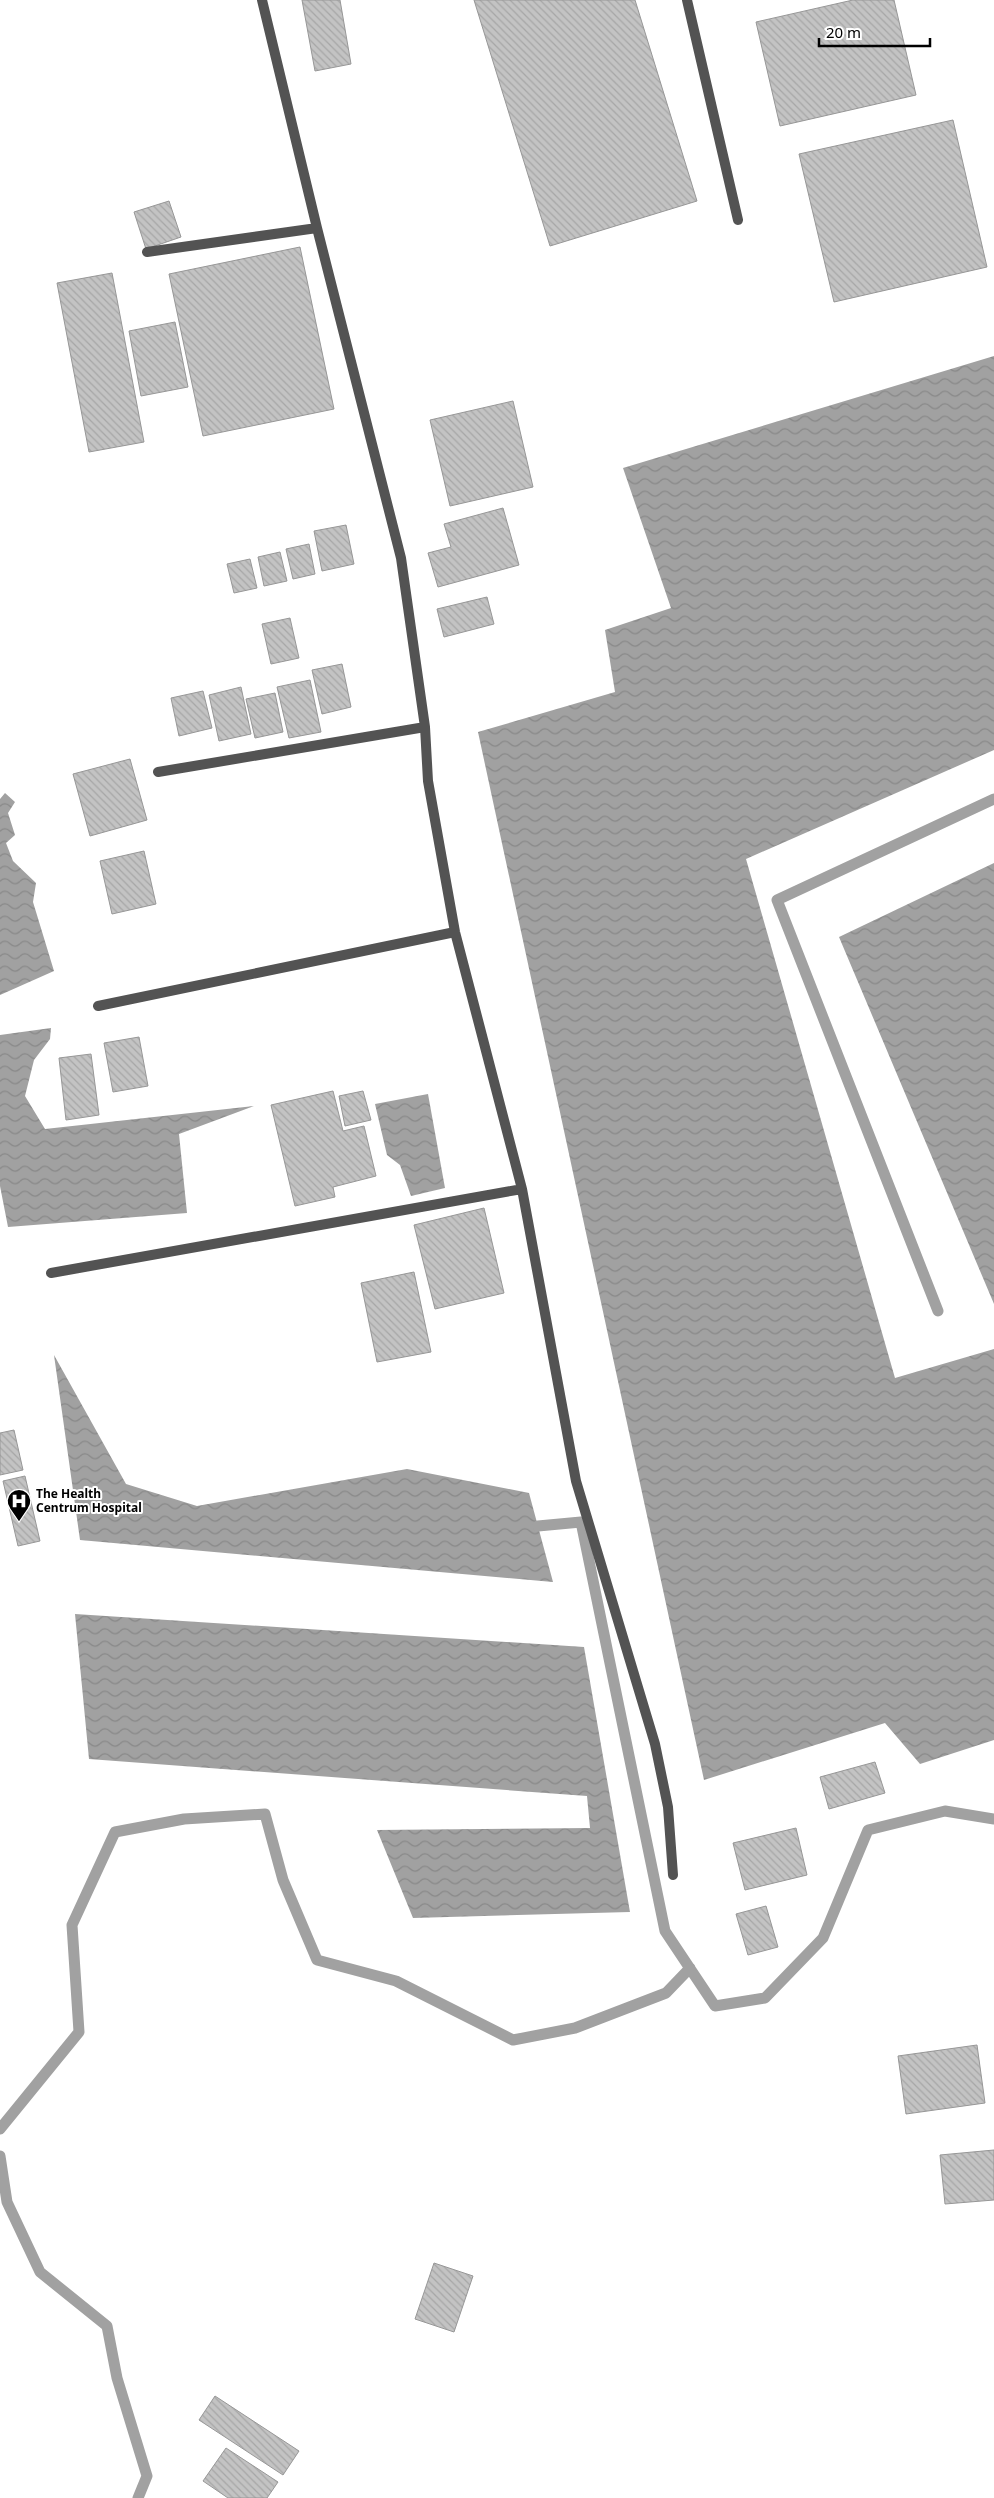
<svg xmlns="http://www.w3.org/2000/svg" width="994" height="2498" font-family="'Noto Sans',sans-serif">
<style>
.water{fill:url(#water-waves)}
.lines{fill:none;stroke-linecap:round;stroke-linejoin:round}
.stream{stroke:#a1a1a1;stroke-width:11}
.building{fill:url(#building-back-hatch);stroke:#979797}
.lane{stroke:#535353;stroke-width:10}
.street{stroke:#535353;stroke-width:10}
.labels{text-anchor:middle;stroke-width:4;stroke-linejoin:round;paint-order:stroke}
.poi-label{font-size:12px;font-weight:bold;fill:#000;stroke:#fff;text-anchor:start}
</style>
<defs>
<pattern id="water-waves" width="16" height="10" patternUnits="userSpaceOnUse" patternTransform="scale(1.25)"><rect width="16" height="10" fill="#a1a1a1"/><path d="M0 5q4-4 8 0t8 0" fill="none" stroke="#898989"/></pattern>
<pattern id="building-back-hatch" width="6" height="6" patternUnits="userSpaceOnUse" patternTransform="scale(1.25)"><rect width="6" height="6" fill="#c3c3c3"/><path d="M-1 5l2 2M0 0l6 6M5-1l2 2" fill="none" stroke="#a6a6a6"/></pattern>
</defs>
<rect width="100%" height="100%" fill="#fff"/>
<!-- water -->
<path class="water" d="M994,356V750L746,859L895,1378L994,1349V1740L920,1764L885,1723L704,1780L478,732L615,692L605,630L671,608L623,468Z
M5,793L15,802L8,813L15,835L6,843L13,861L36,883L33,902L54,971L0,995V799Z
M994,863V1304L839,937Z
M51,1028L50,1039L34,1060L25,1096L45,1129L254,1106L179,1134L187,1213L8,1227L0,1186V1035Z
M428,1094L445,1188L411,1196L400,1165L387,1155L375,1104Z
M54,1355L126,1484L197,1506L407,1469L529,1493L553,1582L80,1540Z
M75,1614L584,1647L630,1912L413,1918L377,1830L590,1828L587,1796L89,1759Z"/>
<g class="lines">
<!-- stream -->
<path class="stream" d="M938,1311L777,900L994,799
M538,1526L581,1522L665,1931L715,2006L765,1998L823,1938L868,1830L945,1811L994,1819
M0,2129L79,2032L72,1925L115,1832L184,1819L265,1814L283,1880L317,1960L396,1981L513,2040L575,2028L666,1993L690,1968
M0,2156L7,2202L40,2272L107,2326L117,2378L147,2476L138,2498"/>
</g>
<!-- building -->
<path class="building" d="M302,0H340L351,64L315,71Z
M474,0H635L697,201L550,246Z
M853,0H894L916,95L780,126L756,22Z
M953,120L987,267L834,302L799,154Z
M169,201L181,237L146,249L134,212Z
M300,247L334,409L203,436L169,274Z
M112,273L144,442L89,452L57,283Z
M175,322L188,387L141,396L129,331Z
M513,401L533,487L450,506L430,420Z
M503,508L519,565L438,587L428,553L451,547L444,524Z
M346,525L354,564L322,571L314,531Z
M309,544L315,574L293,579L286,549Z
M280,552L287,581L264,586L258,557Z
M250,559L257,588L234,593L227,564Z
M487,597L494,624L444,637L437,609Z
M290,618L299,658L271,664L262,624Z
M342,664L351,707L322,714L312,670Z
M310,680L321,732L289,738L277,687Z
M241,687L251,734L219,741L209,695Z
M203,691L212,728L179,736L171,698Z
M275,693L283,732L255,738L246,699Z
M130,759L147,820L90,836L73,774Z
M144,851L156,904L112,914L100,861Z
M139,1037L148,1086L113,1092L104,1043Z
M91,1054L99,1115L66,1120L59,1058Z
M333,1091L343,1131L364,1126L376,1176L333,1187L335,1197L295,1206L271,1105Z
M363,1091L371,1120L345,1126L339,1096Z
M484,1208L504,1293L435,1309L414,1225Z
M414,1272L431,1352L377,1362L361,1283Z
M14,1430L23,1470L0,1475V1433Z
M25,1476L40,1541L18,1546L3,1481Z
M875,1762L885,1793L829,1809L820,1777Z
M796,1828L807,1875L745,1890L733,1843Z
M766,1906L778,1947L748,1955L736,1914Z
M977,2045L985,2103L906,2114L898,2056Z
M994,2150V2200L945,2204L940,2155Z
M434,2263L473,2276L454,2332L415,2319Z
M215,2396L299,2451L283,2475L199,2420Z
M226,2448L278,2482L267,2498H228L203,2481Z"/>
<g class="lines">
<!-- lane -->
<path class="lane" d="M687,0L738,220"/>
<!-- street -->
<path class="street" d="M262,0L317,228L401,558L425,727L428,781L455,932L522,1189L576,1481L655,1744L668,1807L673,1875
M147,252L317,228
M158,772L425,727
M98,1006L455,932
M51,1273L522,1189"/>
</g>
<!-- icons -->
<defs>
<g id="hospital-pin" transform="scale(1.25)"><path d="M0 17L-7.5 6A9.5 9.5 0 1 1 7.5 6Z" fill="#000" stroke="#fff"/><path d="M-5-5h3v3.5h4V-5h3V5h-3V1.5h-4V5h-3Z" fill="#fff"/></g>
</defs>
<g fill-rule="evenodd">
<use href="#hospital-pin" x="19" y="1501"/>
</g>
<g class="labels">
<!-- poi labels -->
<g class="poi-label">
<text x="36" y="1498">The Health<tspan x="36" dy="14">Centrum Hospital</tspan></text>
</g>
</g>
<!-- scale -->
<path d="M819 38v8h111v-8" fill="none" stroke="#000000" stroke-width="2.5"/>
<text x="826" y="38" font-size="15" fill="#000000" stroke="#ffffff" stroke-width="4" paint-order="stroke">20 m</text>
</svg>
